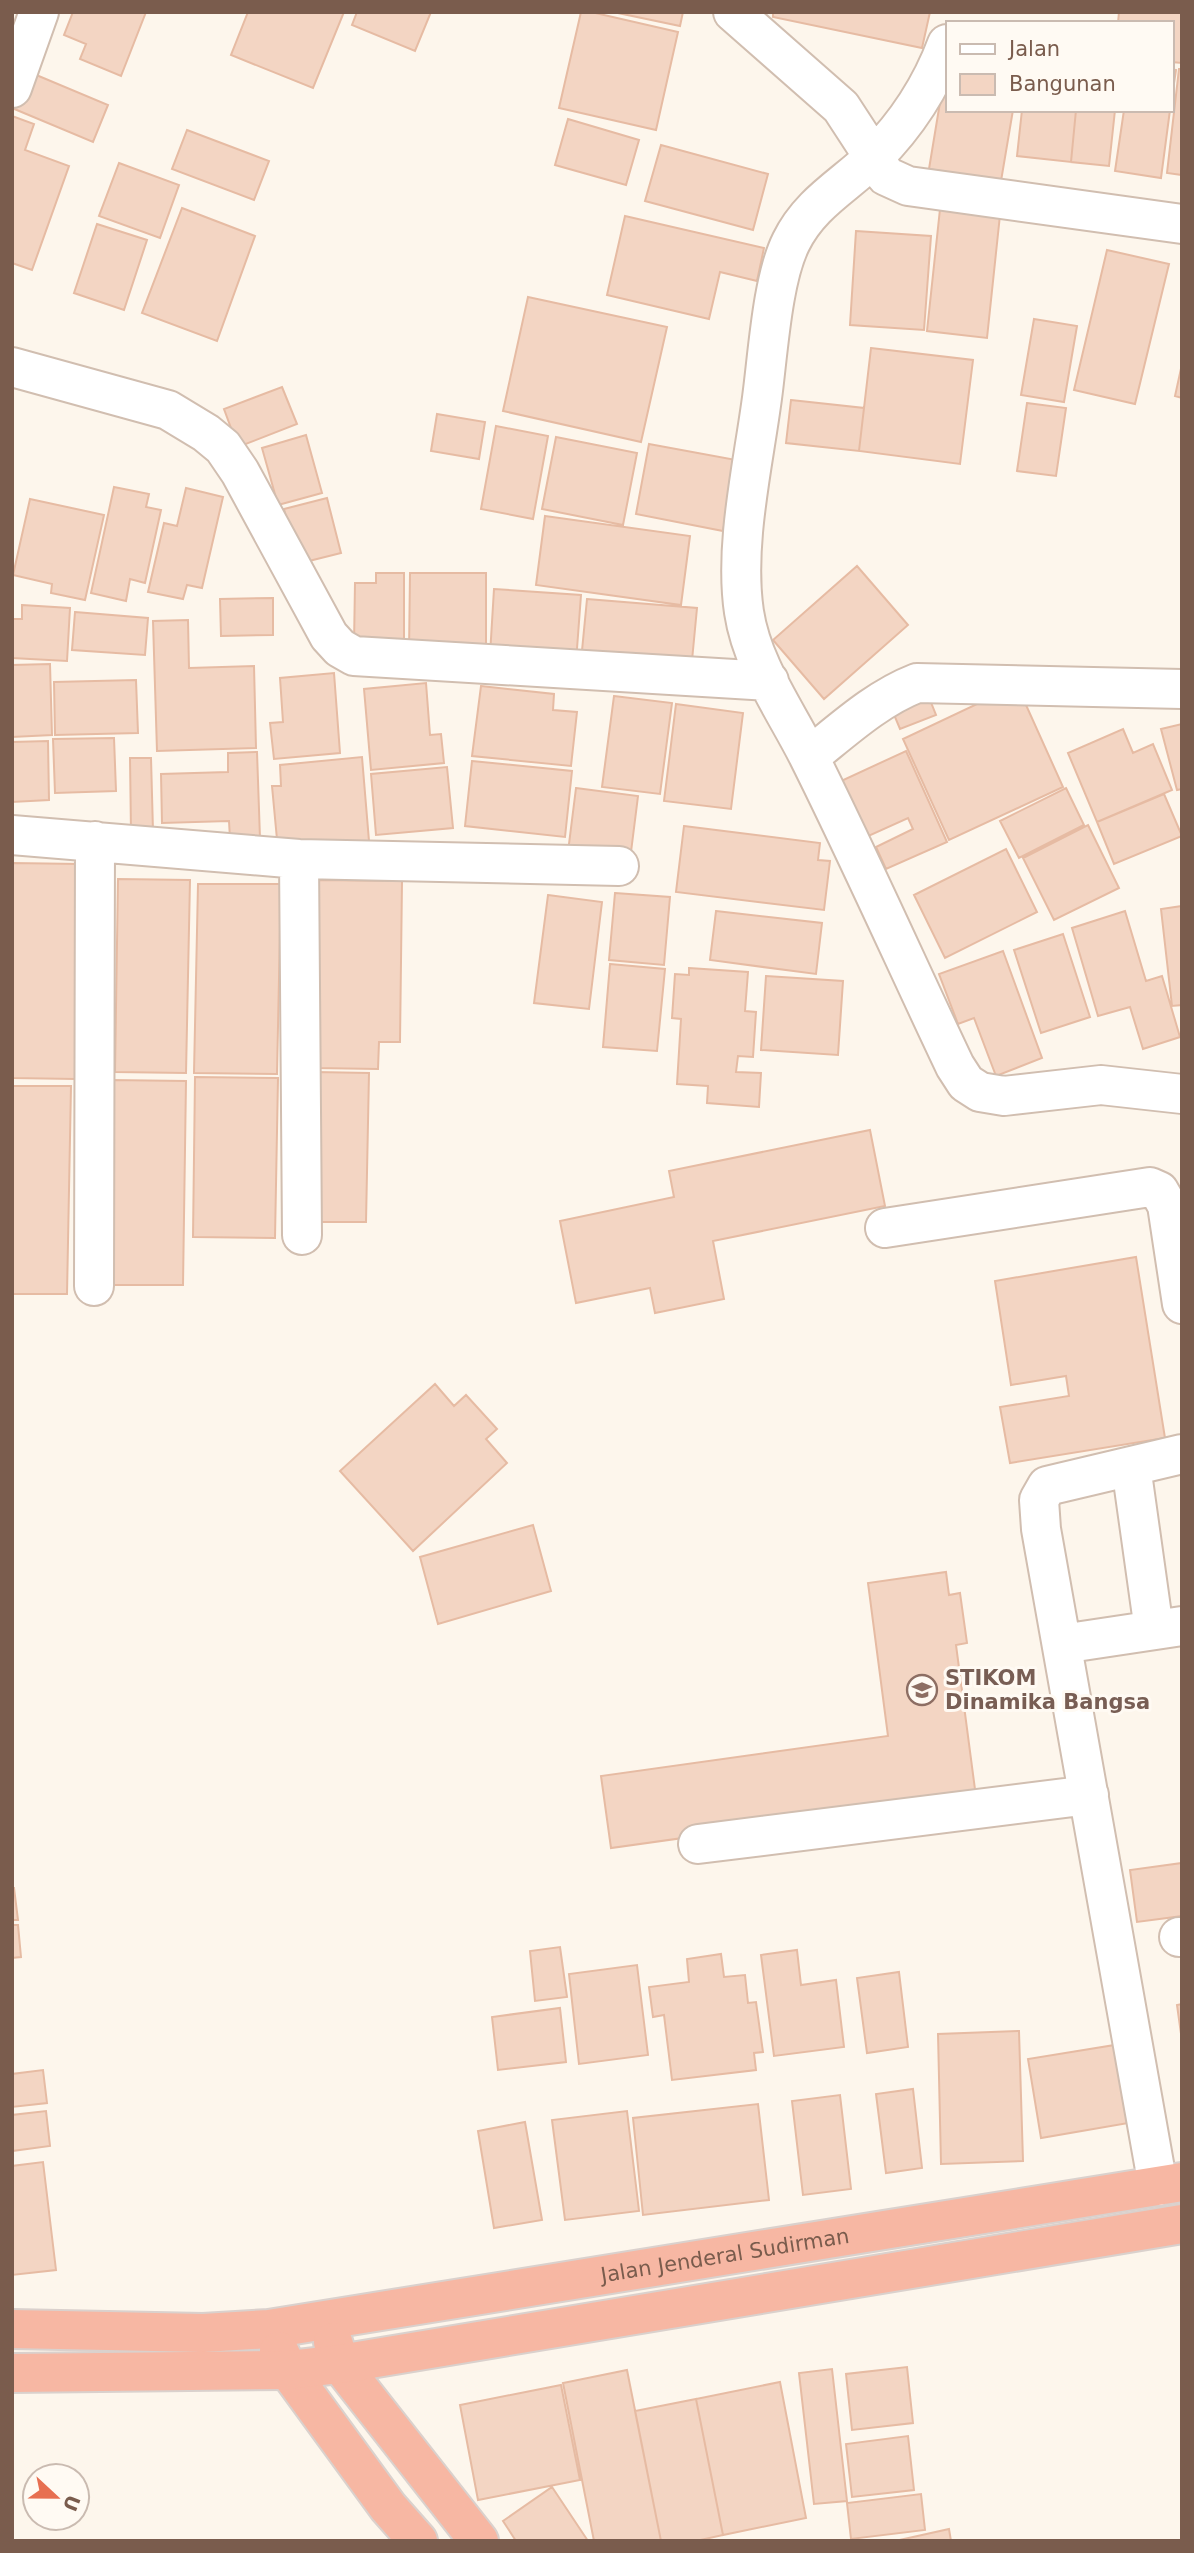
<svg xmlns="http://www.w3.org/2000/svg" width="1194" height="2553" font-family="'DejaVu Sans',sans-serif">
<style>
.building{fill:#f3d5c3;stroke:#e6bba3;stroke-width:2}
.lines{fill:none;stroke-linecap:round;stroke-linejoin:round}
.minor-casing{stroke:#d1beb0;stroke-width:42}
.highway-casing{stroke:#dad1cd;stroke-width:42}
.minor{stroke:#fff;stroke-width:38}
.highway{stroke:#f7b7a3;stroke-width:38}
.labels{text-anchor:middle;stroke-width:6;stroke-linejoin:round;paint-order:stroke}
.education-label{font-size:21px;font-weight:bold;fill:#785e54;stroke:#fffaf3;text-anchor:start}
.street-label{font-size:21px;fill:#7a5c4d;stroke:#fffaf3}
</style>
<rect width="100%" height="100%" fill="#fdf6ec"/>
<!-- building -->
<path class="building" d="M73,12H146L121,76L80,59L86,44L64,35Z
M248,12H344L313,88L231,55Z
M357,12H431L415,51L352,25Z
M581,12H591L678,32L656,130L559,108Z
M613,12H683L680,26Z
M773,12H930L922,48L773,17Z
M1119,12H1182V63L1171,62V23H1118Z
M947,60V110H1013L1001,181L929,169Z
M22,69L108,105L93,142L12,108V94Z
M1171,69L1176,70L1171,103Z
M1179,69H1182V175L1167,173Z
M1022,110H1076L1071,162L1017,156Z
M1076,110H1115L1109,166L1071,162Z
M1124,110H1170L1161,178L1115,171Z
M12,116L34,124L25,150L69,166L32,270L12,263Z
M568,119L639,140L626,185L555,165Z
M187,130L269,161L254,200L172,169Z
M661,145L768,174L753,230L645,201Z
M119,163L179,185L160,238L99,216Z
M182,208L255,236L217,341L142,313Z
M940,209L1000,215L987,338L927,331Z
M625,216L764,248L757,281L720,272L709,319L607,295Z
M97,224L147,240L124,310L74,293Z
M856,231L931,236L924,330L850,325Z
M1107,250L1169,264L1135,404L1074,390Z
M528,297L667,327L641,442L503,411Z
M1034,319L1077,326L1064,402L1021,395Z
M871,348L973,360L960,464L859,451Z
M1182,364V398L1175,396Z
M282,387L297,424L238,447L224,409Z
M791,400L864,408L859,451L786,443Z
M1027,403L1066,408L1056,476L1017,471Z
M437,414L485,422L479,459L431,451Z
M496,426L548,436L533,519L481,509Z
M306,435L322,493L278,505L262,448Z
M556,437L637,453L623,525L542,509Z
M649,444L736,460L723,531L636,514Z
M114,487L149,494L146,507L161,510L145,583L130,579L126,601L91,593Z
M186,488L223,497L202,588L187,585L183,599L148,592L164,523L177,526Z
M327,498L341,553L297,564L284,509Z
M30,499L104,515L85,600L51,593L52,584L13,575Z
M545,516L690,536L681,605L536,585Z
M857,566L908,625L824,699L773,640Z
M376,573H404V645H354L355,583H376Z
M410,573H486V653H409Z
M494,589L581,595L576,662L490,655Z
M273,598V635L221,636L220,599Z
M587,599L697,608L691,671L581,661Z
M22,605L70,608L67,661L12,658V619H22Z
M75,612L148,618L145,655L72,650Z
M188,620L189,668L254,666L256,748L157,751L153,621Z
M50,664L52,735L12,737V665Z
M334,673L340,753L274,759L270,723L283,722L280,678Z
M136,680L138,733L55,735L54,682Z
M426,683L430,735L441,734L444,763L371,770L364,689Z
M1017,685L1063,787L949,840L903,739Z
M481,686L554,694L553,710L577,712L571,766L472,756Z
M926,690L936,715L900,729L890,705Z
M614,696L672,703L660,794L602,787Z
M676,704L743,713L731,809L664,801Z
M1182,724V789L1177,790L1161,729Z
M1123,729L1133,753L1153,744L1172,790L1097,822L1068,753Z
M114,738L116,791L55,793L53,739Z
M48,741L49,800L12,802V742Z
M906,751L947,842L886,869L876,847L913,829L908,818L864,838L839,782Z
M257,752L260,838L230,839L229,821L162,823L161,774L228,772V753Z
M362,757L369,841L278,850L272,786H281L280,765Z
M130,758H151L153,831L131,832Z
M472,761L572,771L565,837L465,826Z
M447,767L453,828L376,835L371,774Z
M576,788L638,796L630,860L568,852Z
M1066,788L1084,825L1019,858L1000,821Z
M1164,794L1182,836L1114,864L1097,822Z
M1088,825L1119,888L1054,920L1023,858Z
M684,826L820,843L818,860L830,861L824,910L676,892Z
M1006,849L1037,912L945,958L914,895Z
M12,863L79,864L75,1079L12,1078Z
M118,879L190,880L186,1073L115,1072Z
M319,880L402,881L400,1042H379L378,1069L316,1068Z
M198,884H281L277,1074L194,1073Z
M615,893L670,897L664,965L609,960Z
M548,895L602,902L589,1009L534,1003Z
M1182,906V1005L1172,1006L1161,909Z
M716,911L822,923L816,974L710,960Z
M1125,911L1146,981L1162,976L1180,1037L1143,1049L1130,1007L1098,1016L1072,928Z
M1063,934L1090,1017L1041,1033L1014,950Z
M1003,951L1042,1058L996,1076L974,1018L958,1024L939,974Z
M610,964L665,969L657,1051L603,1047Z
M689,968L748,972L745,1011L756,1012L753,1057L738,1056L736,1072L761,1073L759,1107L707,1103L708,1086L677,1084L681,1019L672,1018L675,974L689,975Z
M766,976L843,981L838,1055L761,1050Z
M315,1072L369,1073L366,1222H311Z
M195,1077L278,1078L275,1238L193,1237Z
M110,1080L186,1081L183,1285H107Z
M12,1086H71L67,1294H12Z
M870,1130L885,1206L713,1241L724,1299L655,1313L650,1288L576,1303L560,1221L674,1197L669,1171Z
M1136,1257L1165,1438L1010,1463L1000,1407L1069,1396L1066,1376L1011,1385L995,1281Z
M435,1384L454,1406L466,1395L497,1429L486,1439L507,1463L413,1551L340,1471Z
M533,1525L551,1591L438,1624L420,1557Z
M946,1572L949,1595L960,1593L967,1643L956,1645L976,1797L611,1848L601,1776L888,1736L868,1583Z
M1182,1863V1916L1137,1922L1130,1870Z
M12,1888H14L18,1920H12Z
M12,1925H18L21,1957L12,1958Z
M560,1947L567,1997L535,2001L530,1951Z
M797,1950L801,1985L836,1980L844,2047L774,2056L761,1955Z
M721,1954L724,1977L745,1975L748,2003L756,2002L763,2052L754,2053L756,2070L672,2080L664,2015L653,2017L649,1987L689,1982L687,1959Z
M637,1965L648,2055L579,2064L569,1974Z
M899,1972L908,2047L867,2053L857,1978Z
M1182,2004V2041L1177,2005Z
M560,2008L566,2062L498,2070L492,2017Z
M1019,2031L1023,2161L941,2164L938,2034Z
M1127,2043L1140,2121L1041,2138L1028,2059Z
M43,2070L47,2103L12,2107V2074Z
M913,2089L922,2168L886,2173L876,2094Z
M840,2095L851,2189L803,2195L792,2101Z
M758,2104L769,2200L643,2215L633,2118Z
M46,2111L50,2146L12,2151V2115Z
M627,2111L639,2211L565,2220L552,2120Z
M525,2122L542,2220L494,2228L478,2131Z
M43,2162L56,2270L12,2275V2166Z
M907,2367L913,2423L852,2430L846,2374Z
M832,2369L847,2501L814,2504L799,2373Z
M627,2370L661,2541H594L563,2383Z
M780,2382L806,2518L723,2535L696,2399Z
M561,2385L580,2480L478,2500L460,2405Z
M696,2399L723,2535L696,2541H661L635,2411Z
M908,2436L914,2490L852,2497L846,2444Z
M552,2487L588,2541H516L503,2521Z
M921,2494L925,2530L851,2539L847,2503Z
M949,2529L951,2541H895Z"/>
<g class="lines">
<!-- minor casing -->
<g class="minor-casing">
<path id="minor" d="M733,12L841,107L886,176L908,186L1182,224
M947,44C931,87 907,124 874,157C844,186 810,203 791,242C772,280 768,354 762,398C753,466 734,545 744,612C752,665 786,711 809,757C860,859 906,963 955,1066L966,1083L980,1092L1004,1096L1101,1085L1182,1094
M12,88L39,12
M12,367L168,410L206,433L223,447L240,472L329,636L340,648L354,656L769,681
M809,757C843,730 876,699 917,683L1182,689
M12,835L299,859L619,866
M299,859L302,1235
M885,1228L1150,1187L1159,1191L1167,1205L1182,1304
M94,1286L95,841
M1131,1466L1154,1630
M1062,1644L1182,1626
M698,1844L1089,1795
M1179,1937H1182
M1158,2186L1041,1529L1039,1500L1047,1486L1182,1454"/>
</g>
<!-- highway casing -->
<g class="highway-casing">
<g id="highway">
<path id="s1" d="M12,2329L203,2333L269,2329L1182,2182"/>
<path d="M333,2342L340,2364L479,2541"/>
<path d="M279,2351L288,2370L388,2507L418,2541"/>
<path d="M12,2373L288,2370L340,2364L1182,2224"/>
</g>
</g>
<!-- minor -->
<use href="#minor" class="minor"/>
<!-- highway -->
<use href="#highway" class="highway"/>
</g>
<!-- icons -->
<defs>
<g id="university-ring" transform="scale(1.575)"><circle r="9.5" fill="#fffaf3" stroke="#8d6e63" stroke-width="1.5"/><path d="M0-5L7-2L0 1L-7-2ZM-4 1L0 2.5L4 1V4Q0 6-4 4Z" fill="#8d6e63"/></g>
</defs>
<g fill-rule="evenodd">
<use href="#university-ring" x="922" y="1690"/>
</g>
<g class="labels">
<!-- education labels -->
<g class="education-label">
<text x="945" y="1685">STIKOM<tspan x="945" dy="24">Dinamika Bangsa</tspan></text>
</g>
<!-- street labels -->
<g class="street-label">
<text dy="7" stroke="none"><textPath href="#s1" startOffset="719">Jalan Jenderal Sudirman</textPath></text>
</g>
</g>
<!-- border -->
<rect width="1194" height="2553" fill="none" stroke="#7a5c4d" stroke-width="28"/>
<!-- legend -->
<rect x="946" y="21" width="228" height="91" fill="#fffaf3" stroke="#cabbb1" stroke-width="2"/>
<rect x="960" y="44" width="35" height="10" fill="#ffffff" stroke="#cabbb1" stroke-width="2"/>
<text x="1009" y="56" font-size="21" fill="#7a5c4d">Jalan</text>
<rect x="960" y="74" width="35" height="21" fill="#f3d5c3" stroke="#cabbb1" stroke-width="2"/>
<text x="1009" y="91" font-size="21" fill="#7a5c4d">Bangunan</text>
<!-- north arrow -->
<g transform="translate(56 2497) rotate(112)"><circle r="33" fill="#fffaf3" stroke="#cabbb1" stroke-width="2"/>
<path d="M0-5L12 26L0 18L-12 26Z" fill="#e76f51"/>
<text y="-10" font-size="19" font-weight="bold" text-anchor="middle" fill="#7a5c4d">U</text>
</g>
</svg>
